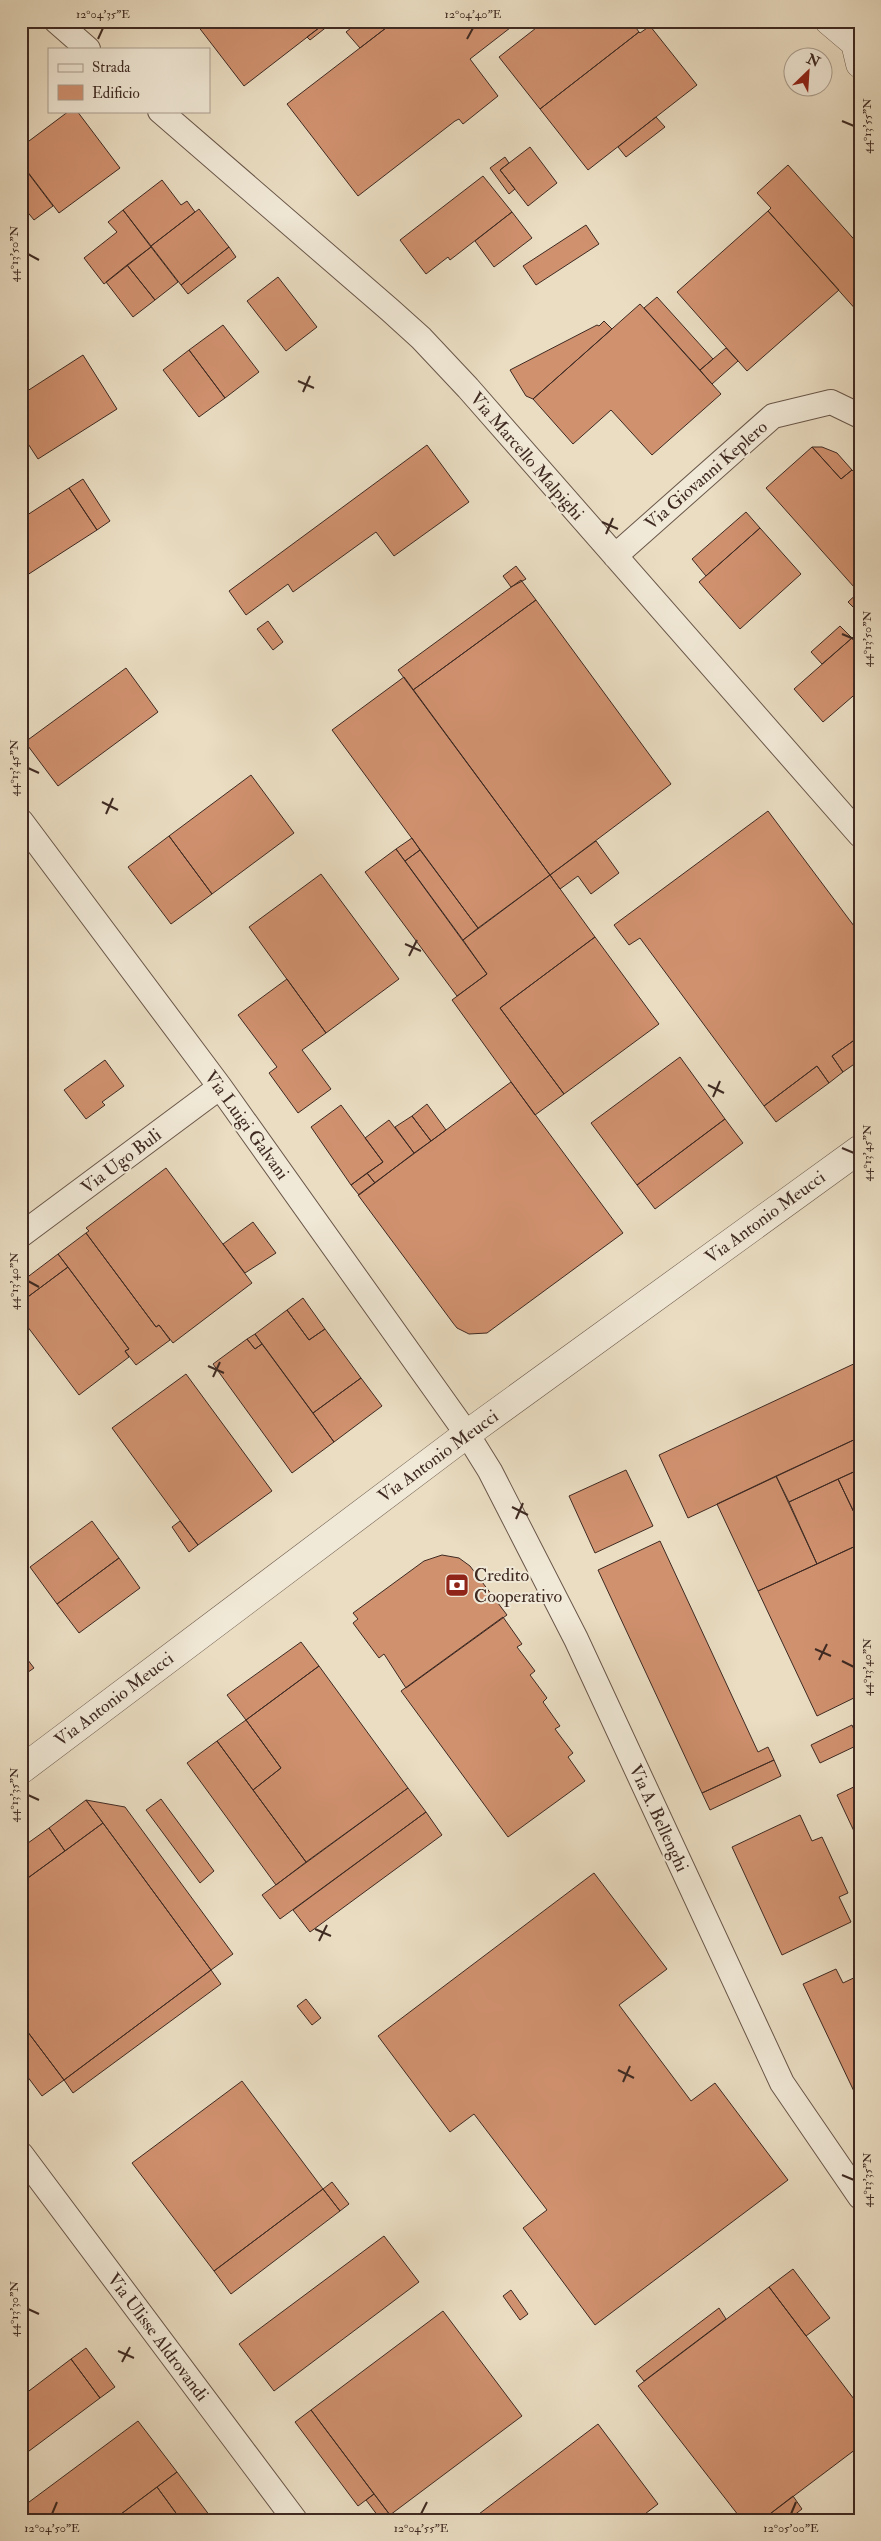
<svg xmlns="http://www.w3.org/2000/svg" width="881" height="2541" font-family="'IM FELL Double Pica',serif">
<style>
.building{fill:#d0916f;stroke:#3f2a22}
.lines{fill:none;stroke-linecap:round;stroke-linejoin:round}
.minor-casing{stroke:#6a574a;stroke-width:26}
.tertiary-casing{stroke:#6a574a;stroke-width:29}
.minor{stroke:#f1e9d7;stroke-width:24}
.tertiary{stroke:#f1e9d7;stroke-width:28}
.ticks{fill:none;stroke:#3f2a22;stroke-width:2}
.labels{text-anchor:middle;stroke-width:4;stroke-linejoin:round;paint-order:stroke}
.street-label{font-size:18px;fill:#3f2a22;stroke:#f1e9d7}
.poi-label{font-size:18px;fill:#3f2a22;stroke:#f1e9d7;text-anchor:start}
.neatline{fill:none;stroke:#3f2a22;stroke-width:2}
.ticks-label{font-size:12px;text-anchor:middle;fill:#3f2a22}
</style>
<rect width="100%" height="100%" fill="#eaddc2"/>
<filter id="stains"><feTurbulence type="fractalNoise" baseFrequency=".004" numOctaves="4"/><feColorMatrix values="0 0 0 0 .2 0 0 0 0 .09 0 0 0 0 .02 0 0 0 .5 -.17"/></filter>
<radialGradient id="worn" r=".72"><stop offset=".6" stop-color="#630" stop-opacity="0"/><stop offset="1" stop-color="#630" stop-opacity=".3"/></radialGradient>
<!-- building -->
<path class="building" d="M194,21H328L244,86Z
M328,21L333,22L310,40L307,37Z
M360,21H395L360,48L346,32Z
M395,21H519L470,59L498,96L463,124L459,119L455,121L358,196L287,104Z
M545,21H631L639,32L540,109L499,57Z
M650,26L697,85L588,170L540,109L639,32L640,33Z
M69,111H77L120,168L59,213L21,163V147Z
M656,117L665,127L626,157L618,147Z
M530,147L557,183L528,206L500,170Z
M505,157L509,163L500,170L515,189L509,194L490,168Z
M788,165L860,246L858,312L768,211L771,208L757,193Z
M25,169L53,206L34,220L21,204V172Z
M483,176L512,212L450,260L448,257L426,274L400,240Z
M162,180L181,205L187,201L195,212L151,246L123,210Z
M199,209L229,247L181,285L151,246Z
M123,210L151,247L104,284L84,258L117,232L108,222Z
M768,211L839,290L747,371L677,292Z
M512,212L532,238L494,267L475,241Z
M586,225L599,244L536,285L523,266Z
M151,247L178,282L155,300L127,265Z
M229,247L236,257L188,294L181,285Z
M127,265L155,300L133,317L106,282Z
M278,277L317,327L286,351L247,301Z
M657,297L713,359L700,370L644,308Z
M640,304L721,394L652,455L611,410L573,444L533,399Z
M604,321L612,329L533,399L526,396L510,370L597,325L599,326Z
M223,325L259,372L225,398L189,350Z
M726,348L738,361L712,384L700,370Z
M189,350L225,398L199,417L163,370Z
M83,355L117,409L38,459L21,433V395Z
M427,445L469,502L394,556L376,532L293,592L288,584L246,615L229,591Z
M812,447L841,479L852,470L860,478V582L854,587L766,488Z
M812,447H822L837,453L852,470L841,479Z
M83,479L110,521L97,530L69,488Z
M69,488L97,530L21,579V519Z
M746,512L760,528L706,576L692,559Z
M760,528L801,574L740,629L699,582Z
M516,566L526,579L511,587L503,576Z
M521,580L536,600L413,690L398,670Z
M860,591V603L854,608L848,602Z
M536,600L671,784L550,875L413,690Z
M268,621L283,642L273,650L257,629Z
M840,626L852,638L822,664L811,652Z
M860,631V647L852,638Z
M852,638L860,647V690L823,722L794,689Z
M126,668L158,712L58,786L25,742Z
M404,677L550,875L478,928L332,730Z
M251,775L294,833L212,894L169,836Z
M768,811L860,934V1036L832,1056L843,1072L829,1083L817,1066L764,1106L640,938L629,945L614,925Z
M169,836L212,894L171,924L128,867Z
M412,838L420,850L405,861L396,849Z
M596,841L619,873L591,894L578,876L560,889L550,875Z
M396,849L487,974L457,996L365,872Z
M420,850L478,928L463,940L405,861Z
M321,874L399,979L326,1033L249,927Z
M550,875L595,937L500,1008L564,1094L535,1115L452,1000L487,974L463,940Z
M595,937L659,1024L564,1094L500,1008Z
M287,979L326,1033L302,1050L331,1089L298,1113L269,1073L277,1067L238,1015Z
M860,1036V1060L843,1072L832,1056Z
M680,1057L725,1119L637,1185L591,1123Z
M105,1060L124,1086L102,1102L105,1105L86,1119L64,1090Z
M817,1066L829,1083L776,1122L764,1106Z
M511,1082L623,1233L487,1333L469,1334L457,1328L453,1323L358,1195Z
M427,1104L446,1130L431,1141L412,1116Z
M341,1105L383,1162L351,1185L311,1127Z
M412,1116L431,1141L414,1153L395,1127Z
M725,1119L743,1143L655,1209L637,1185Z
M389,1120L414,1153L375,1183L367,1173L383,1162L365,1138Z
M166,1168L252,1283L173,1343L159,1325L156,1327L86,1233L89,1231L86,1228Z
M367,1173L375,1183L359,1195L351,1185Z
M253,1222L276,1253L245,1273L223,1244Z
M86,1233L156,1327L159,1325L170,1340L136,1365L125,1351L129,1349L58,1254Z
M58,1254L68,1267L21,1302V1282Z
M68,1267L129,1349L125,1351L129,1357L79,1395L21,1318V1302Z
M303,1298L325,1329L309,1340L287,1310Z
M287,1310L309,1340L325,1329L361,1378L313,1413L255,1334Z
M255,1334L262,1344L255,1349L247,1339Z
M247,1339L255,1349L262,1344L334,1442L292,1473L213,1364Z
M860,1361V1437L688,1518L659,1455Z
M186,1374L272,1491L198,1545L112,1428Z
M361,1378L382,1406L334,1442L313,1413Z
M860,1437V1469L789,1502L776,1476Z
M860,1469V1525L838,1479Z
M626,1470L653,1526L595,1553L569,1496Z
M776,1476L817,1564L758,1591L717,1504Z
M838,1479L860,1525V1544L817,1564L789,1502Z
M92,1521L119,1558L57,1604L30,1567Z
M180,1521L198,1545L189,1552L172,1527Z
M660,1541L758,1752L768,1747L774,1760L702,1793L598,1570Z
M860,1544V1695L817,1716L758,1591Z
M442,1555L459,1558L470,1566L507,1615L406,1688L384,1654L379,1658L353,1623L358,1619L353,1613L424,1561Z
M119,1558L140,1588L79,1633L57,1604Z
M503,1617L522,1644L517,1647L535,1671L530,1675L547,1698L543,1702L560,1726L555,1729L573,1753L568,1757L585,1781L508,1837L401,1691Z
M301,1642L319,1666L246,1720L227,1695Z
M21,1651L34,1668L21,1677Z
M319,1666L408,1788L306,1862L253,1790L281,1768L246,1720Z
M246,1720L281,1768L253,1790L217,1741Z
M852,1725L860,1744L820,1763L811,1745Z
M217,1741L306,1862L276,1885L187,1763Z
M774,1760L781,1776L710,1810L702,1793Z
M860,1784V1844L837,1795Z
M408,1788L426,1812L280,1919L262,1895Z
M161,1799L214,1871L200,1883L146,1810Z
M86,1800L103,1823L65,1851L49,1828Z
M86,1800L125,1807L233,1954L211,1970Z
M426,1812L442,1835L310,1932L293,1910Z
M800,1815L812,1841L822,1837L848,1893L839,1897L851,1922L782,1955L732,1847Z
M103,1823L211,1970L64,2080L21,2023V1883Z
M49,1828L65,1851L21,1883V1848Z
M594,1873L667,1969L619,2005L691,2101L715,2083L788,2180L595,2325L523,2228L547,2210L474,2114L450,2132L378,2036Z
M836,1969L843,1983L860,1975V2104L803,1984Z
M211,1970L221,1984L73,2093L64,2080Z
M306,1999L321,2018L312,2025L297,2006Z
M21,2023L64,2080L42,2096L21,2068Z
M242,2081L323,2189L214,2271L132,2163Z
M332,2182L349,2204L340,2211L323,2189Z
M323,2189L340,2211L231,2294L214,2271Z
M384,2236L419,2282L274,2391L239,2344Z
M793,2269L830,2318L806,2336L769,2287Z
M769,2287L860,2407V2446L762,2520H742L638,2386Z
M511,2290L528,2314L520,2320L503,2296Z
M719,2308L726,2319L644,2381L636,2371Z
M443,2311L522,2416L390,2515L311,2410Z
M86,2348L115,2387L100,2398L71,2359Z
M71,2359L100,2398L21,2457V2397Z
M311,2410L374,2494L358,2506L295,2422Z
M138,2421L177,2472L113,2520H21V2508Z
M598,2424L658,2504L637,2520H471Z
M177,2472L213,2520H181L157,2487Z
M157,2487L181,2520H113Z
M374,2494L390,2515L384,2520H381L366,2500Z
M793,2496L802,2509L788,2520H762Z"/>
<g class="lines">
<!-- minor casing -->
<g class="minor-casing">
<path id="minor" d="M56,21L88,49
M160,111L390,310L421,338L468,388L860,835
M615,556L773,416L831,402L860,416
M21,821L220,1087L467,1434L490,1471L576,1639L782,2083L860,2197
M21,1235L220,1087
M21,2154L295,2520"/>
</g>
<!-- tertiary casing -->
<g class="tertiary-casing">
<path id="tertiary" d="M829,21L855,43
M860,24L855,43L860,64
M21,1770L467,1434L860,1149"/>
</g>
<!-- minor -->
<use href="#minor" class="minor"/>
<!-- tertiary -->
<use href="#tertiary" class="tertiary"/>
</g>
<!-- ticks -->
<path class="ticks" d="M98,39L103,28M467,39L473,28M842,121L854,126M28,254L39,260M298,381L314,388M303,392L310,376M602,522L618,529M606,534L613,518M842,634L854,639M28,768L39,773M102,802L118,810M106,814L113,798M405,944L421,951M409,956L417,940M708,1085L724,1093M713,1097L720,1081M842,1148L854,1153M28,1281L39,1287M208,1366L224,1373M213,1377L220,1362M512,1507L528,1515M516,1519L523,1503M815,1649L831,1656M819,1660L827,1644M842,1661L854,1667M28,1795L39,1800M315,1929L331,1936M319,1941L327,1925M618,2070L634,2078M623,2082L630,2066M842,2175L854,2180M28,2309L39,2314M118,2351L134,2358M122,2362L130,2347M52,2514L57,2502M421,2514L427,2502M791,2514L796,2502"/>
<!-- icons -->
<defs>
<g id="bank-square" transform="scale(1.25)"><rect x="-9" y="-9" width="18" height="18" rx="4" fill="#8f2418" stroke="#f1e9d7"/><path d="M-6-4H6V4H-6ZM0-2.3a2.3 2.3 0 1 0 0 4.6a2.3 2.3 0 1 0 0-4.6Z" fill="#fff"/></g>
</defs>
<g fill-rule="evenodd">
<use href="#bank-square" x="457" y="1585"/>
</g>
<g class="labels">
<!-- street labels -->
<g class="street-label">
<text transform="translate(527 456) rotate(49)" y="6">Via Marcello Malpighi</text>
<text transform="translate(706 475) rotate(-41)" y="6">Via Giovanni Keplero</text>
<text transform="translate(247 1125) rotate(54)" y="6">Via Luigi Galvani</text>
<text transform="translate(121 1161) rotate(-37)" y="6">Via Ugo Buli</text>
<text transform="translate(765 1217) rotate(-36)" y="6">Via Antonio Meucci</text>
<text transform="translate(438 1456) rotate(-36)" y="6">Via Antonio Meucci</text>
<text transform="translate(114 1699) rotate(-37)" y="6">Via Antonio Meucci</text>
<text transform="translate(659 1818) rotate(65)" y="6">Via A. Bellenghi</text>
<text transform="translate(158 2337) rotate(53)" y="6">Via Ulisse Aldrovandi</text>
</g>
<!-- poi labels -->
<g class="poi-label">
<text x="474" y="1581">Credito<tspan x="474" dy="21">Cooperativo</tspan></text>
</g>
</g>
<!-- margin -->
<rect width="881" height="2541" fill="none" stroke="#eaddc2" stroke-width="55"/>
<!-- legend -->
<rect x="48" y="48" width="162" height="65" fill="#f1e9d7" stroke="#aa9d8f"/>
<rect x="58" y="64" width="25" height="8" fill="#f1e9d7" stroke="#aa9d8f"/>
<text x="92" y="72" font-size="15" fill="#3f2a22">Strada</text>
<rect x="58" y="85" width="25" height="15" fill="#d0916f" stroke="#aa9d8f"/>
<text x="92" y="98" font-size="15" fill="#3f2a22">Edificio</text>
<!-- north arrow -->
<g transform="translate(808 72) rotate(25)"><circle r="24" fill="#f1e9d7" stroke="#aa9d8f"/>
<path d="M0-4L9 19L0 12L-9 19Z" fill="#8f2418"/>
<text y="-8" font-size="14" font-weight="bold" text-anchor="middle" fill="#3f2a22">N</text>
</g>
<rect x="28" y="28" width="826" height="2486" class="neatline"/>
<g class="ticks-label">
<text x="103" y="18">12°04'35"E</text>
<text x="473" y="18">12°04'40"E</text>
<text transform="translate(867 126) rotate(-90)" y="4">44°13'55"N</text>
<text transform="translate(14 254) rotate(-90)" y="4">44°13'50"N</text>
<text transform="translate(867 639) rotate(-90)" y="4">44°13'50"N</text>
<text transform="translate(14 768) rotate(-90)" y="4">44°13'45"N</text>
<text transform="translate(867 1153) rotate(-90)" y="4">44°13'45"N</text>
<text transform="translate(14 1281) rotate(-90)" y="4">44°13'40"N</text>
<text transform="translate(867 1667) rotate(-90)" y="4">44°13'40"N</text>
<text transform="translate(14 1795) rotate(-90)" y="4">44°13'35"N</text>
<text transform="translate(867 2180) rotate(-90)" y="4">44°13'35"N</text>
<text transform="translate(14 2309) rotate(-90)" y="4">44°13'30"N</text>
<text x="52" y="2532">12°04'50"E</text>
<text x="421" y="2532">12°04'55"E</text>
<text x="791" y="2532">12°05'00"E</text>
</g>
<rect width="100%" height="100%" filter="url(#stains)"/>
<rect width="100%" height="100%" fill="url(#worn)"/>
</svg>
